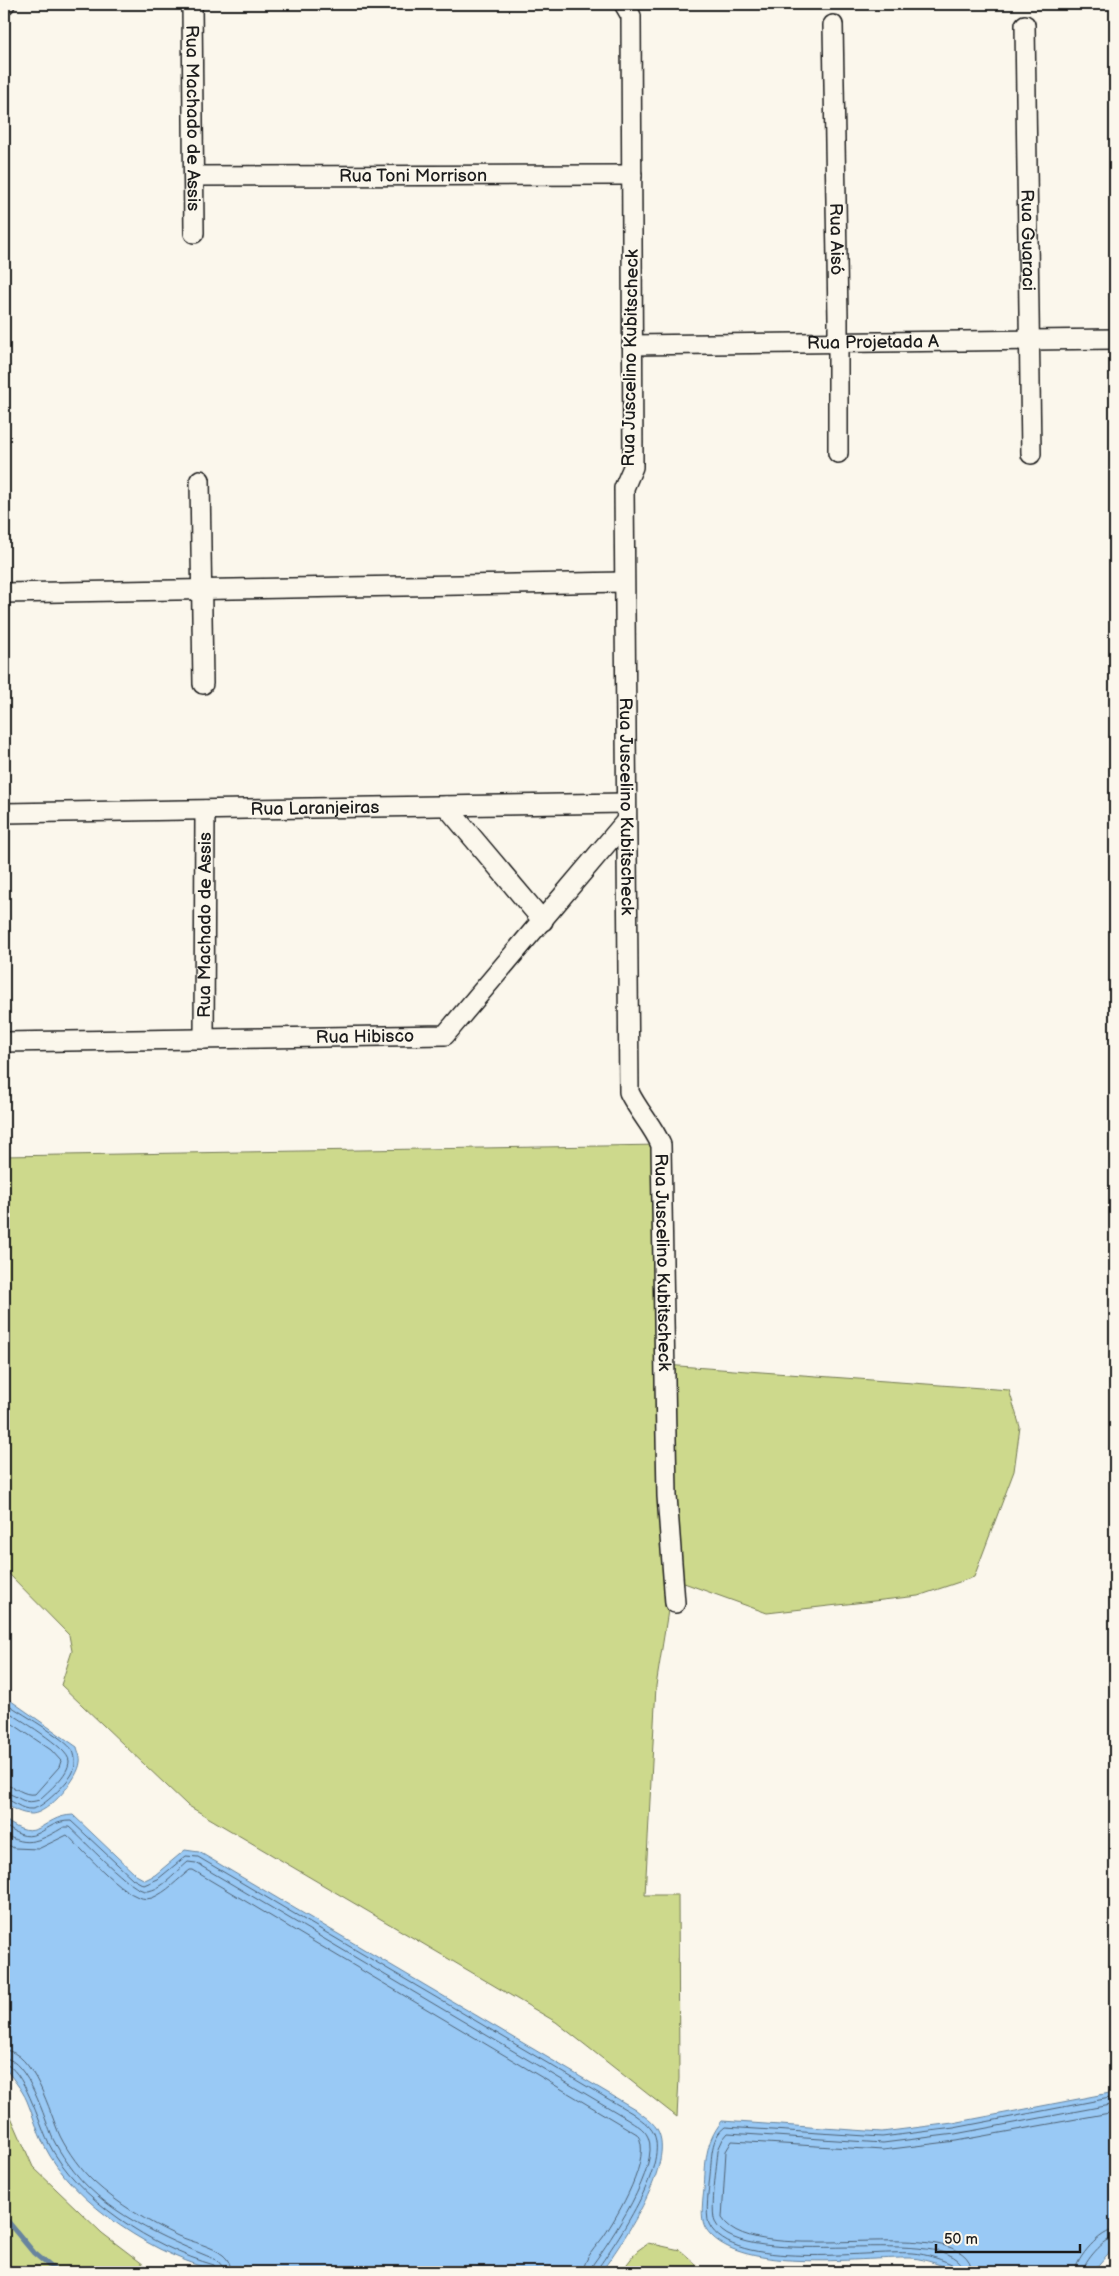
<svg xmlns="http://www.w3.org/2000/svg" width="1119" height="2276" font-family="'Balsamiq Sans',sans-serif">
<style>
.green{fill:#cdd98c;stroke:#747a54}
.water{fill:#99c9f5;stroke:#67849e}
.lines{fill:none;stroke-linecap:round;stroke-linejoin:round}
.shore{stroke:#4e6173;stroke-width:1}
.stream{stroke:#67849e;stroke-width:5.5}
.minor-casing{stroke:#1c1c1c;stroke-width:22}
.minor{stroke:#fbf7ec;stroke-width:19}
.labels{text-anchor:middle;stroke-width:4;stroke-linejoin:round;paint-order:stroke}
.street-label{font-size:18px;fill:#1c1c1c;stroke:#fbf7ec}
</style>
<rect width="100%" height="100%" fill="#fbf7ec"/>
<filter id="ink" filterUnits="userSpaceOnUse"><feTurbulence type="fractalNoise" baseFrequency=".02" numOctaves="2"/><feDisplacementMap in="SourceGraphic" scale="10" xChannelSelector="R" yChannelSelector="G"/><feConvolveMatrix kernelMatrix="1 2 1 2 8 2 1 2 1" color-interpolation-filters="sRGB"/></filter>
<g filter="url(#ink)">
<!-- green -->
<path class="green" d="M661,1145L665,1365L1009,1390L1020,1427L1014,1471L974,1577L918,1596L767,1613L673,1579L656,1686L645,1895H678L679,2078L677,2117L556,2022L187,1805L61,1685L72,1651L69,1635L4,1569V1156Z
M4,2101L33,2167L102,2233L148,2268L158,2272H4Z
M648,2243L680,2250L705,2272H621L637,2251Z"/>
<!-- water -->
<path class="water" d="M4,1696L77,1747C78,1752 81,1757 80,1762C79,1778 49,1813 32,1814C21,1814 13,1809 4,1803Z
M73,1815L136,1875L145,1880L155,1875L185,1850L199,1852L635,2109C643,2116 655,2122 659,2133C673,2168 621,2245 601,2272H223C159,2259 73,2204 44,2145C37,2131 33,2115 27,2101C22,2089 11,2077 4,2066V1819C40,1847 40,1816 73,1815Z
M1115,2092V2246L1092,2272H958C943,2266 927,2259 911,2258C860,2257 733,2276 705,2227C700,2218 703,2199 704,2189C706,2162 704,2144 722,2121L882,2132L953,2123Z"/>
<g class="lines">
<!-- shore -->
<path class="shore" d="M4,1702C18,1711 66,1739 73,1751C76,1758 76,1767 72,1774C67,1783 43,1808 32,1809C20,1810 14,1800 4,1799
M4,1709C16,1717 69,1748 69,1761C69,1775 48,1791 39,1800C21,1806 19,1794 4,1793
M4,1718L51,1750L61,1761L59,1767L35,1794C23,1796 16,1786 4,1785
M4,1825C38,1852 42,1820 71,1821L133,1879L144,1885L158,1879L186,1856L198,1857L632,2113C640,2119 650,2125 654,2134C668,2167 616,2242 598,2268L597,2272
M4,1833C25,1850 44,1839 64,1827H69C83,1839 132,1893 147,1891C162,1890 177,1871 188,1862L196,1863L628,2119C635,2124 644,2128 648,2137C661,2166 610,2241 593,2264L591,2272
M4,1843L14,1848L38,1849L67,1835C84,1850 129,1906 152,1898C167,1892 178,1879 190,1870H193L637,2134C654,2156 617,2216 604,2236C596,2247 584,2258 583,2272
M4,2050C34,2051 50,2114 60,2136C68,2152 81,2170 94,2182C118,2204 148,2222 178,2236C192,2242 212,2246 223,2255C229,2260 231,2266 231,2272
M4,2058C28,2059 45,2121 53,2139C57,2147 62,2155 67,2162C101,2212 163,2238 217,2260L222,2266L223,2272
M4,2064C23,2066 40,2126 48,2142C76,2199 154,2248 214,2265L217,2272
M958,2272L956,2266C943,2260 927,2254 912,2253C868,2250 732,2272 709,2224C705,2214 709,2187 710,2175C712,2158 710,2138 725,2127L882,2137L954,2128L1115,2097
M964,2272C961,2218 740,2276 715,2222C710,2210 717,2164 718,2150L723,2139L728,2133L883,2143L955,2134L1115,2104
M972,2272C970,2207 756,2273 722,2218L726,2151L732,2141L883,2150L956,2141L1115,2112
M1075,2272C1076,2258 1101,2230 1115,2230
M1083,2272C1083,2262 1105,2238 1115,2237"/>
<!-- stream -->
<path class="stream" d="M4,2217L34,2253L57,2272"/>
<!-- minor casing -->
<g class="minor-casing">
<g id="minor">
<path d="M4,4H5"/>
<path id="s1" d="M192,4L194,233"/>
<path id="s2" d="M624,4L631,16L633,467L624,488L629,1092C638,1111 653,1126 661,1145L667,1496L675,1603"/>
<path id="s3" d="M833,25L838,318V453"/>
<path id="s4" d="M1025,25L1031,454"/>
<path id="s5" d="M194,176L632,175"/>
<path id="s6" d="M632,345L1115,339"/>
<path d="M200,480L203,684"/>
<path d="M4,593L624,582"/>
<path d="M446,806L543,921"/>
<path id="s7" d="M4,813L626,803"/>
<path id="s8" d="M204,1039L205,810"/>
<path id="s9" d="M4,1042L445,1035L626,821"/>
</g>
</g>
<!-- minor -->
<use href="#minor" class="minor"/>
</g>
</g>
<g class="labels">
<!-- street labels -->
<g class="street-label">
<text dy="6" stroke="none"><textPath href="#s1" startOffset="114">Rua Machado de Assis</textPath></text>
<text dy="6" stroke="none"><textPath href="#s5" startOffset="219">Rua Toni Morrison</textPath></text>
<text dy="6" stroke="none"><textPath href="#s3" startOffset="214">Rua Aisó</textPath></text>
<text dy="6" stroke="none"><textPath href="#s4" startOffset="215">Rua Guaraci</textPath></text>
<text dy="6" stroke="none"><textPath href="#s6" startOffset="241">Rua Projetada A</textPath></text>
<text transform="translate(630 358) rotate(-89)" y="6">Rua Juscelino Kubitscheck</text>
<text dy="6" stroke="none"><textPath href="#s2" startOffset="806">Rua Juscelino Kubitscheck</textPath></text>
<text dy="6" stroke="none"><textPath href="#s7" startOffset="311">Rua Laranjeiras</textPath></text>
<text dy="6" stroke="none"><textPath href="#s8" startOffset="114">Rua Machado de Assis</textPath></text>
<text dy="6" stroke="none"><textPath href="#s9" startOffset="361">Rua Hibisco</textPath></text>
<text dy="6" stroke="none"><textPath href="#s2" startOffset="1271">Rua Juscelino Kubitscheck</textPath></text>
</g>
</g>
<!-- margin -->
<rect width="1119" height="2276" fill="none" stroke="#fbf7ec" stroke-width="20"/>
<rect x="10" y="10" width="1099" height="2256" fill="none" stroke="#1c1c1c" stroke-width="2" filter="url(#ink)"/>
<!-- scale -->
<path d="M936 2244v8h144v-8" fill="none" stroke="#1c1c1c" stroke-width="2.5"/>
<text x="944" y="2244" font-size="15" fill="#1c1c1c" stroke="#fbf7ec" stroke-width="4" paint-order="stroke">50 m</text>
</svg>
